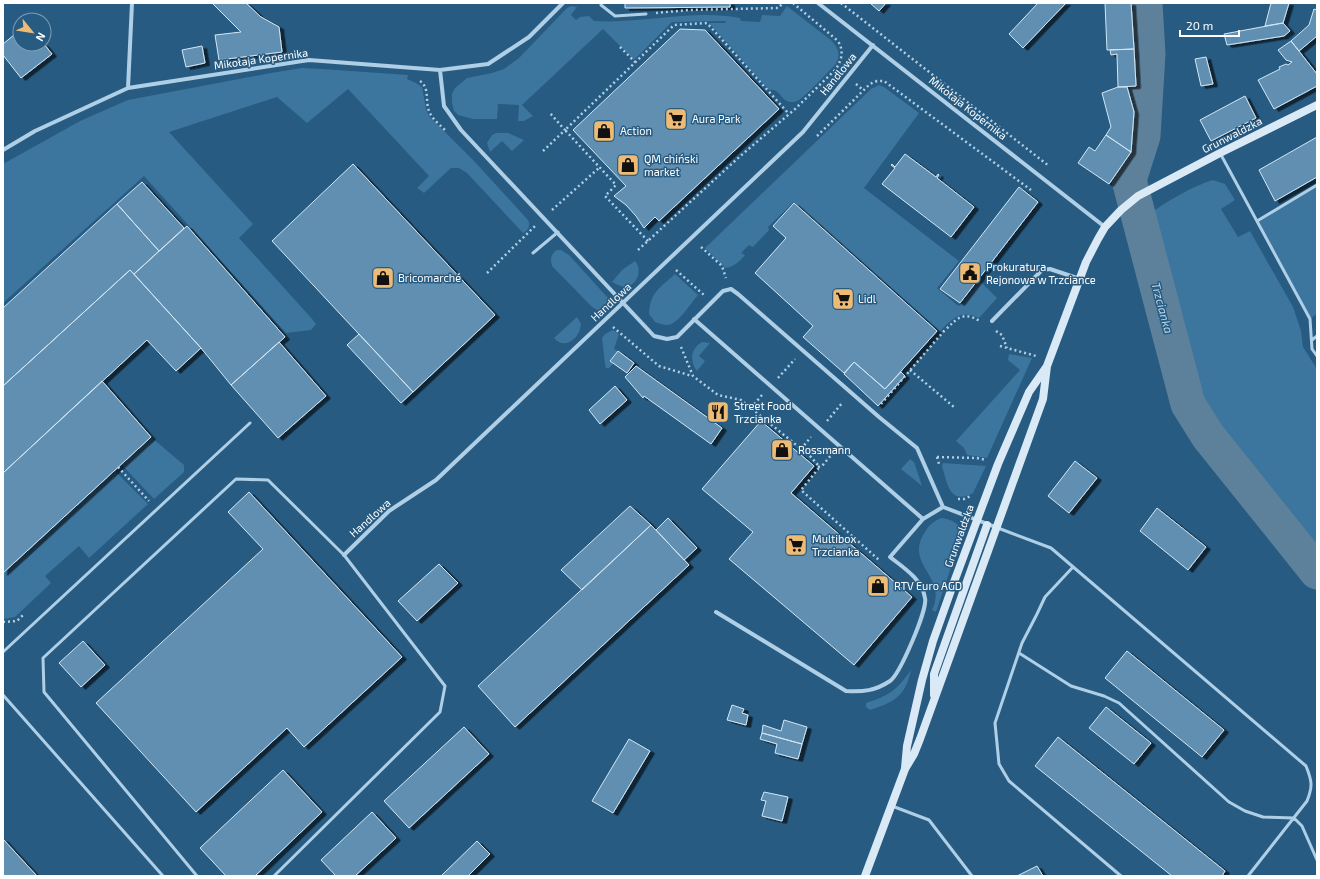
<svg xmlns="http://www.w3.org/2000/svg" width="1320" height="879" font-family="'Exo 2',sans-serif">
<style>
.green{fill:#3c759e}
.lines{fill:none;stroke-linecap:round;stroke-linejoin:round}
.river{stroke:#5d819b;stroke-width:35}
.building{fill:#608fb1;stroke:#d2e7f5;filter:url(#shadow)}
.path{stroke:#afcfe6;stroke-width:2.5;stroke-dasharray:2 3;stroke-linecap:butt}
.service{stroke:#afcfe6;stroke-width:3}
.minor{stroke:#afcfe6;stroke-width:4}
.secondary{stroke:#d9e9f6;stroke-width:8}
.labels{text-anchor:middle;stroke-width:3;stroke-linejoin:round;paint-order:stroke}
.street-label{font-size:11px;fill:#fff;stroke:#275b81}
.poi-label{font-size:11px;fill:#fff;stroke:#275b81;text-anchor:start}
.water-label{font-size:12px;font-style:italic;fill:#bbd9ee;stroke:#275b81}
</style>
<defs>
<filter id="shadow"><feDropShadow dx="4.5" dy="2.5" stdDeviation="0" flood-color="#0009"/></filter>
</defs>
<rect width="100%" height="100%" fill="#275b81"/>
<!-- green -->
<path class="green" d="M571,6L577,7L571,15L576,20L580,17L589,16L594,21C643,24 692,9 740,18L741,21L760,22L762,15L780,16L787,6L788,7L832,41C839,49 841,56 835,65C825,75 810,92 799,100C796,102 790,103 787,101C780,98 779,88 769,90L709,23H726L725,21L672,22L634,60L603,29L522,105L533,116L524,121H518L519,105L498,104L497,119H473L458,115L454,111L452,103V94L455,88L467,78L492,73L504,69L519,58L567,8Z
M302,68L322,69L408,75L407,79L416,83L422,87L426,109L429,116L475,162L528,220C531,226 528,230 523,233L467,173L459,168H451L424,193L417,188L429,176L348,89L307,123L277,97L169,132L253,224L239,238L313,320L316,324L311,330L286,333L144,176L3,303V164L80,121L128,100L271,73Z
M879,85L884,87L919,113L864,188L959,261L937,288L957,305L960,306L980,281L997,298L979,318C961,309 952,319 940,331L794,202L768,227L769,230L753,247L749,245L741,253L745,255C740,261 734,267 725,268L705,248L871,89Z
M496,133H508L524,140L512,151L502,141L490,152L487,143L492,135Z
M1213,180L1225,184L1235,200L1221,209L1238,237L1250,231L1293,307L1301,331L1303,347L1317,369V569L1209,435L1189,402L1141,220C1159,206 1192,186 1213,180Z
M1317,185V314L1310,319L1257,221Z
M557,250H561L569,255L608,298V306L606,310L599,311L592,307L552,266C550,259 551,254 557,250Z
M635,261C643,270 637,287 624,287C620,286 616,284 612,282L622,270Z
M675,274L698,295C691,303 678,324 668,325C663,325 659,323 655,322L649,314C650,292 660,288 675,274Z
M577,317L581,324C580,338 565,351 554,338Z
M613,330L619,334L614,349L618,351L610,361L614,363L609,368H606L605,364L602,338L605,334Z
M702,342L710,343L699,356L705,361L697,371C689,361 691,348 702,342Z
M1009,354L1032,358L987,458L967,455L964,448L956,441L1020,370L1008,360Z
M151,437L184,465V472L154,499L121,464Z
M910,459L914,462L922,486L901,469Z
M943,463L986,466L973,493C950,506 947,483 942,466Z
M115,471L148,504L89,558L79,546L45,576L51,583L15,617L3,619V573Z
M941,518C951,519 961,523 962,535L936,612L932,610C933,607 935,604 935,601C941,574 905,562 925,532C929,525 934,521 941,518Z
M911,670C905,697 894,702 870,710L866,707V703C890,695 896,691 911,670Z"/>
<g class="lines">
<!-- river -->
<path class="river" d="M1145,3L1148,54L1143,136L1129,180L1188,404L1208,436L1317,572"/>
</g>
<!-- building -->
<path class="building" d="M212,3H246L261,17L279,27L282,52L219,60L215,35L241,32Z
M625,3H730V7L625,8Z
M870,3H886L879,11Z
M1038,3H1066L1023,48L1009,34Z
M1105,3H1131L1134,49L1107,50Z
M1271,3H1289L1283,23L1265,26Z
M1314,9L1317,10V36L1299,51L1291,41L1309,25Z
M1283,23L1290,31L1284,36L1227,45L1224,34Z
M680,29L705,30L779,109L659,221L655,217L644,228L636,216L626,205L614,196L626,186L573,130Z
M20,30V44H44L52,54L21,78L3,55V44Z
M1291,41L1317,74V86L1274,109L1258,80L1280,69L1279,67L1286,64L1288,65L1292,62L1286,60L1278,50Z
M202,46L205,63L186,67L182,50Z
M1134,49L1136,86L1118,87L1117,54L1111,55L1110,50Z
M1206,57L1213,84L1201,86L1195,59Z
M1118,87H1127L1134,112L1131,152L1106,135L1111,127L1102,93Z
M1245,96L1256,118L1211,141L1200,120Z
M1106,135L1131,152L1109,184L1078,163L1089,147L1095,151Z
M1317,137V177L1275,201L1259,170Z
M905,154L936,177L938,174L939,175L937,178L974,207L951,237L882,184L895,168L891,165L892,164L895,167Z
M353,164L495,315L413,392L272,241Z
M142,182L184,228L159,251L117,204Z
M1019,187L1038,202L960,303L940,289Z
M794,203L937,331L885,389L854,362L844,373L803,337L813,326L755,273L786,238L773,226Z
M117,204L159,251L134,274L130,270L3,386V308Z
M187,226L285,337L231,385L201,348L134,274Z
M130,270L201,348L176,371L147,340L3,473V386Z
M359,334L413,392L401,403L347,345Z
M279,342L326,396L278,438L231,385Z
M618,351L634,363L627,373L610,361Z
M854,362L885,389L901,372L905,376L878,406L844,374Z
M636,366L722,428L711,444L644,396L643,398L625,377Z
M102,381L151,437L3,573V473Z
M615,386L627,400L600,424L589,410Z
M761,421L814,466L791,493L912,597L854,665L729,559L753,532L702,489Z
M1075,461L1097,478L1069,513L1048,496Z
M249,492L402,657L304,747L287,728L196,812L96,703L263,549L228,512Z
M630,506L651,525L582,590L561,570Z
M1157,508L1206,547L1188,570L1140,531Z
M668,518L697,548L684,560L656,530Z
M651,525L689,565L515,727L478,686Z
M439,564L458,583L417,621L398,601Z
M83,641L105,665L81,687L59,663Z
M1127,651L1224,730L1202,757L1105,678Z
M732,705L744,709L742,713L748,715L746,725L727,720Z
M1106,707L1151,743L1134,764L1089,728Z
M784,720L807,727L802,744L762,733L763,725L781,731Z
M464,727L489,754L409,828L384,801Z
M762,733L802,744L798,759L775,753L777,744L760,739Z
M1058,737L1225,871L1222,876H1172L1035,766Z
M629,739L650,751L613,813L592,801Z
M283,770L322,812L255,876H226L200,848Z
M764,792L788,797L782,821L762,816L766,801L761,800Z
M372,812L396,838L355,876H336L321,860Z
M3,839L37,876H3Z
M477,841L490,854L468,876H441Z
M1037,866L1043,876H1017Z"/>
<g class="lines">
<!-- path -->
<path class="path" d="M841,3L1049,166
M656,13L688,10L778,8L783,3
M620,47L635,62
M420,81C430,88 425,101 429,111C432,119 440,125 446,131
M856,84L863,90
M817,136L870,84L877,81H884L1031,190
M543,151L565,130L550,113
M552,210L600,167
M648,241L605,196L616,185L565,130L674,25L707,23L789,114
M701,247L722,266L726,278
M638,250L737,159L795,109L836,69C842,59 844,51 838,41L793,3
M676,270L704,295
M487,273L535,226
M613,327L659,366L692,376
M996,331L1002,335L1007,348
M1000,346L1036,356
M681,347L693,376L718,395L741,400L811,457L818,465V469L801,490L879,560
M910,370L954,407
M778,378L795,359
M881,404L944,331C958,318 962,311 980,321
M751,408L762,395
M827,421L843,402
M801,449L811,437
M937,457L939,464
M937,457L977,458L986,460
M118,467L149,501
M818,467L822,466L832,454
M958,499H964L971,496
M3,622L17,621L24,614"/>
<!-- service -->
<path class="service" d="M601,5L615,16L646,14
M1220,153L1310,319L1312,349L1317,356
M1257,221L1317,185
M533,253L558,232
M1312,340L1317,336
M998,528L1051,548L1306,766C1312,781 1313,786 1307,801L1248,876
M1073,567L1045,597L1037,614L1022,643L995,723L999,764L1009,781L1121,876
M3,652L250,423
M1019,653L1071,686L1104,696L1119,703L1229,802L1245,811L1263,817L1294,818L1302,826L1317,860
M3,695L163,876
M892,806L929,820L972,876
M197,876L44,692L43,658L236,479L268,480L344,555L445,686L440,712L274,876"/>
<!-- minor -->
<path class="minor" d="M818,3L1105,227
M440,70L444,106L461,130L654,336L667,339L677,337L723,291L731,289L738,294L879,417L917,448L943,507L998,528
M128,88L132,3
M3,150L35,131L128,88L309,60L440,70L488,64L529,37L563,3
M694,319L923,519
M992,321L1042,270L1050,269L1080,279
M344,555L389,511L436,480L803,132L873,45
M716,612L846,691C863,692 875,691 890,681C900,674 928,609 925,598C922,579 904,568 890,557L923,519L943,507"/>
<!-- secondary -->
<path class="secondary" d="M934,695V674L987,525
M905,768L907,746L922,680L933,641L954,582L998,464L1029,392L1047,366
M865,876L905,769L914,754L920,739L1043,399L1047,366L1086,262L1098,239L1105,227L1121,210L1138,196L1220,153L1317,105"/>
</g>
<!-- icons -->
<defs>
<g id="supermarket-square" transform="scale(1.15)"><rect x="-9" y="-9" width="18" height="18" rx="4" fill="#eebb75" stroke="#275b81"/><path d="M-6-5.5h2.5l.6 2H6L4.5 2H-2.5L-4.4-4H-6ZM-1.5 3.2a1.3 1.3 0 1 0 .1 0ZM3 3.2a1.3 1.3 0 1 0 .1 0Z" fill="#111"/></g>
<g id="shop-square" transform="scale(1.15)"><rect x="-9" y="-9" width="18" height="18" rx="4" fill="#eebb75" stroke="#275b81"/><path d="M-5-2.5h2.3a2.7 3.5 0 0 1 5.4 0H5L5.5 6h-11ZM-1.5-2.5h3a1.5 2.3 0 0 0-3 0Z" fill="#111"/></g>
<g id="civic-square" transform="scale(1.15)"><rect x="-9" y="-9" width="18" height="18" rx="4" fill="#eebb75" stroke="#275b81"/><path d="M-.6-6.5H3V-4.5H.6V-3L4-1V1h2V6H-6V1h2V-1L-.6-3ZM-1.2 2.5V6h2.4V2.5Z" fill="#111"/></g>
<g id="restaurant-square" transform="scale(1.15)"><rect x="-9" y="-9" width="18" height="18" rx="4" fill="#eebb75" stroke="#275b81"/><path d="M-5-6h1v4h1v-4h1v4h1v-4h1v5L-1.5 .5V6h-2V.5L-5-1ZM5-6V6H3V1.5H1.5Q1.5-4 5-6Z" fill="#111"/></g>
</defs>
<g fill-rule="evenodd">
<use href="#supermarket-square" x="676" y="119"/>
<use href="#shop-square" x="604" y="131"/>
<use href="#shop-square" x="628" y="165"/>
<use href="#civic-square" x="970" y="273"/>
<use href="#shop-square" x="383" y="278"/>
<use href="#supermarket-square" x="843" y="299"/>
<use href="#restaurant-square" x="718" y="412"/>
<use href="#shop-square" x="782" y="450"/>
<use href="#supermarket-square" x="796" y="545"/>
<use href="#shop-square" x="878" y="586"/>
</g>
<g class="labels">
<!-- street labels -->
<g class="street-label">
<text transform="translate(261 59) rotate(-8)" y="4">Mikołaja Kopernika</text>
<text transform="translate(838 74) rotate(-51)" y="4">Handlowa</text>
<text transform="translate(968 108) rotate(38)" y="4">Mikołaja Kopernika</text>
<text transform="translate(1232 135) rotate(-27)" y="4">Grunwaldzka</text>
<text transform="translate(611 302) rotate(-43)" y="4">Handlowa</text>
<text transform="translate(370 518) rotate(-42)" y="4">Handlowa</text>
<text transform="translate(959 536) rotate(-70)" y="4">Grunwaldzka</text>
</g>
<!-- poi labels -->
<g class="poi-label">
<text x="692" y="123">Aura Park</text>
<text x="620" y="135">Action</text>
<text x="644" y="163">QM chiński<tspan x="644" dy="13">market</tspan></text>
<text x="986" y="271">Prokuratura<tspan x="986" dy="13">Rejonowa w Trzciance</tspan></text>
<text x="398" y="282">Bricomarché</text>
<text x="858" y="303">Lidl</text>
<text x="734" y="410">Street Food<tspan x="734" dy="13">Trzcianka</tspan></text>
<text x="798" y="454">Rossmann</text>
<text x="812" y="543">Multibox<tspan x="812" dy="13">Trzcianka</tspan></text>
<text x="894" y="590">RTV Euro AGD</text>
</g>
<!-- water labels -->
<g class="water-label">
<text transform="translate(1162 308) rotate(75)" y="4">Trzcianka</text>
</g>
</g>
<!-- border -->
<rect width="1320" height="879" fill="none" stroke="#ffffff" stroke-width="8"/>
<!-- north arrow -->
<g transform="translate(32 32) rotate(120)"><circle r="19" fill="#275b81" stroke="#7d9db3"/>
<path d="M0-3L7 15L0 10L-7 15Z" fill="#eebb75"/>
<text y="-6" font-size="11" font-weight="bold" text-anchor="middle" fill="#ffffff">N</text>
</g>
<!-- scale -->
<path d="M1180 30v6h59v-6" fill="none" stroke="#ffffff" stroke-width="2"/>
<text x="1186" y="30" font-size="12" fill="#ffffff" stroke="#275b81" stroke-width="3" paint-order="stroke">20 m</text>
</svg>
